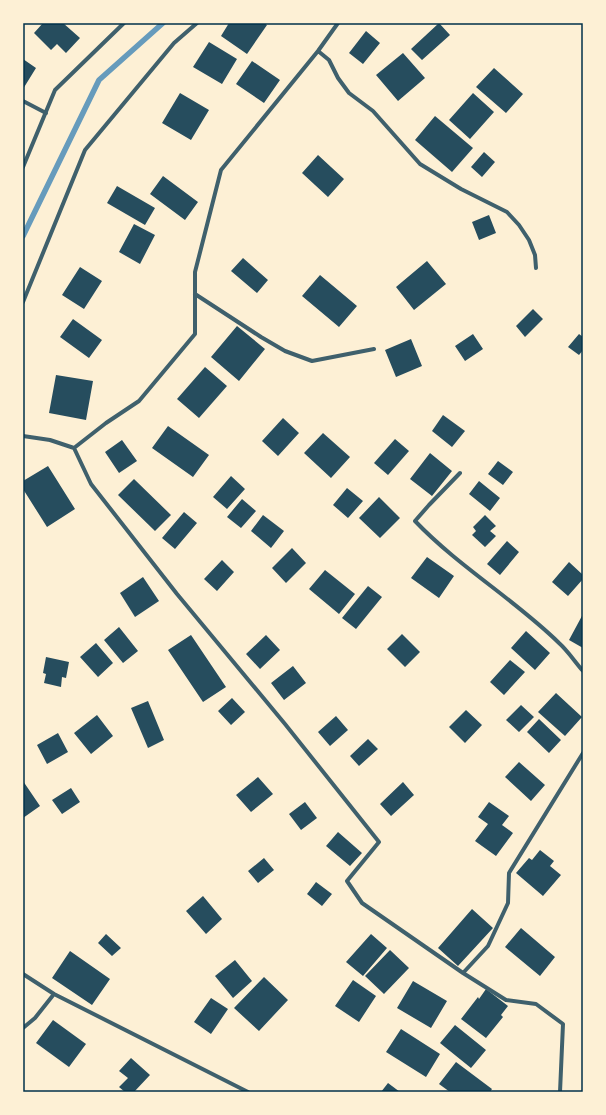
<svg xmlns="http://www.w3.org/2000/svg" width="606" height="1115" font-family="'DejaVu Sans',sans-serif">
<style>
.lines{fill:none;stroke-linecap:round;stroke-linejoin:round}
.stream{stroke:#669bbc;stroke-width:5.5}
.building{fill:#264d5e}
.minor{stroke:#3f606c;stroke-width:4}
.neatline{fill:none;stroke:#003049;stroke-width:1.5}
</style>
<rect width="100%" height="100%" fill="#fdf0d5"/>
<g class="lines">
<!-- stream -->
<path class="stream" d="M23,236L99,80L163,23"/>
</g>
<!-- building -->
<path class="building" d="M43,23H63L80,38L66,53L57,44L51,50L34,33Z
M229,23H264L267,25L247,54L221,36Z
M439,23L450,35L422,60L411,49Z
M366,31L380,43L363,64L349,53Z
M209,42L237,59L222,84L193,67Z
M403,53L425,78L398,101L376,75Z
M23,59L36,68L23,89Z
M252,61L280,80L264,103L236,84Z
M494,68L523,94L506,113L476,87Z
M180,93L209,110L191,140L162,123Z
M473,93L494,112L470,139L449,120Z
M435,116L473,148L452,172L415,140Z
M484,152L495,162L482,177L471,167Z
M318,155L344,179L328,197L302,173Z
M163,176L198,202L185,220L150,194Z
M117,186L155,208L145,225L107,203Z
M489,215L496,233L479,240L472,222Z
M134,224L155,235L140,264L119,252Z
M243,258L268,280L257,293L231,271Z
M427,261L446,284L414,310L396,287Z
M80,267L102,281L84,309L62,295Z
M320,275L357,306L339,327L302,296Z
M533,309L543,319L525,337L516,326Z
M73,319L102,340L89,358L60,337Z
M237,326L265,349L239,381L211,357Z
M473,334L483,349L465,361L455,346Z
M579,334L583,337V350L579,355L568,347Z
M411,339L422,366L396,377L385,350Z
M205,367L227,386L199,418L177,399Z
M56,375L93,381L86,420L49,413Z
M443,415L465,431L452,447L432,431Z
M283,418L299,433L278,456L262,441Z
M168,426L209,455L193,477L152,448Z
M323,433L350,457L331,478L304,453Z
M395,439L409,451L388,475L374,463Z
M122,440L137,461L119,473L105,452Z
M430,453L452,471L432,496L410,479Z
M498,461L513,472L503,485L488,474Z
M48,466L75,509L47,527L23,489V481Z
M231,476L245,489L227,509L213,497Z
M134,479L171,515L155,531L118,495Z
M479,481L500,498L490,511L469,494Z
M347,488L363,501L348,518L333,505Z
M379,497L400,518L380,538L359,518Z
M242,499L256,511L241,528L227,517Z
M184,512L197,523L175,549L162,538Z
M263,515L284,531L271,548L251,531Z
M485,515L496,526L490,531L496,536L485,547L472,535L476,531L473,527Z
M507,541L519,552L500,575L487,564Z
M292,548L306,563L286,583L272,568Z
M427,557L454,576L439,598L411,578Z
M222,560L234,572L217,591L204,579Z
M569,562L583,575V579L568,596L552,582Z
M325,570L355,594L339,614L309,589Z
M143,577L159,601L135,617L120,593Z
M368,586L382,597L356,629L342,618Z
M583,614V648L569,640Z
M119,627L138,651L123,663L104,640Z
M526,631L550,653L535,670L511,648Z
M402,634L420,652L405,667L387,649Z
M191,635L226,687L203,702L168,650Z
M266,635L280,650L260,669L246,654Z
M96,643L113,663L98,677L80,657Z
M46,657L69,662L66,678L62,677L61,687L44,683L46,674L43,673Z
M510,660L525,672L504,695L490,682Z
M293,666L306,683L284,700L271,683Z
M556,693L582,717L565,736L538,712Z
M232,698L245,712L231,725L218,711Z
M148,701L164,740L148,748L131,708Z
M521,705L534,717L519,732L506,720Z
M466,710L482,725L465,743L449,727Z
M97,715L113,736L91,754L74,733Z
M336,716L348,730L330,746L318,732Z
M539,719L561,740L549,753L527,732Z
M58,733L68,752L47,764L37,745Z
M368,739L378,749L359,766L350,756Z
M519,762L545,785L531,801L505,777Z
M258,777L273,794L251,812L236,795Z
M23,781L40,806L23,818Z
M403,782L414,795L391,816L380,804Z
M71,788L80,802L62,814L52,800Z
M305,802L317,818L301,830L289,814Z
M489,802L509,816L502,825L513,833L496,856L475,841L488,824L478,817Z
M338,832L362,853L350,866L326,846Z
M540,850L554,861L550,866L561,875L543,896L516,873L529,858L532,860Z
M264,858L274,870L258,883L248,871Z
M316,882L332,894L322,906L307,894Z
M203,896L222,919L206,934L186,911Z
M472,909L493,928L458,966L438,948Z
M521,928L555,957L540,976L505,947Z
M106,934L121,948L112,956L98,943Z
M371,934L387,948L363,976L346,962Z
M390,950L409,968L384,994L365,976Z
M70,951L110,979L92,1005L52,978Z
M235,960L252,981L233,998L215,976Z
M264,977L288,1000L259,1031L234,1008Z
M353,980L376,996L359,1022L335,1006Z
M413,981L447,1001L431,1028L397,1008Z
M486,989L508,1006L501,1015L503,1017L486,1038L461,1019L478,997L479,999Z
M211,998L228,1009L211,1034L194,1022Z
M53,1020L86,1044L69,1067L36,1043Z
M455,1025L486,1050L471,1068L440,1043Z
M401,1029L440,1054L426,1077L386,1052Z
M131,1058L150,1075L134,1092H125L119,1087L128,1078L119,1071Z
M456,1062L492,1089L490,1092H450L439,1084Z
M388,1083L400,1092H381Z"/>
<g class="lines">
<!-- minor -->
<path class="minor" d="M318,51L329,60L338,78L349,93L373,111L420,164L461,189L507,212L519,225L529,240L535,255L536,268
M23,101L46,113
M23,167L55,90L124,23
M195,294L261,337L285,351L312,361L374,349
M23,302L85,150L174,43L197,23
M23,436L50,440L74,448L91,484L177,594L285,724L379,842L347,881L362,903L463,973
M74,448L106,423L139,401L195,334V272L221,170L318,51L338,23
M460,473L429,505L415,521C459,567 514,599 559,643C568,651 575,662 583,671
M23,974L54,994L248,1092
M23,1028L35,1018L54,994
M560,1092L563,1024L536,1004L506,1000L463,973L488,946L508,903L509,873L583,753"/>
</g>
<!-- border -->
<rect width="606" height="1115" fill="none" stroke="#fdf0d5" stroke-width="48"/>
<rect x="24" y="24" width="558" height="1067" class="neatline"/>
</svg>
